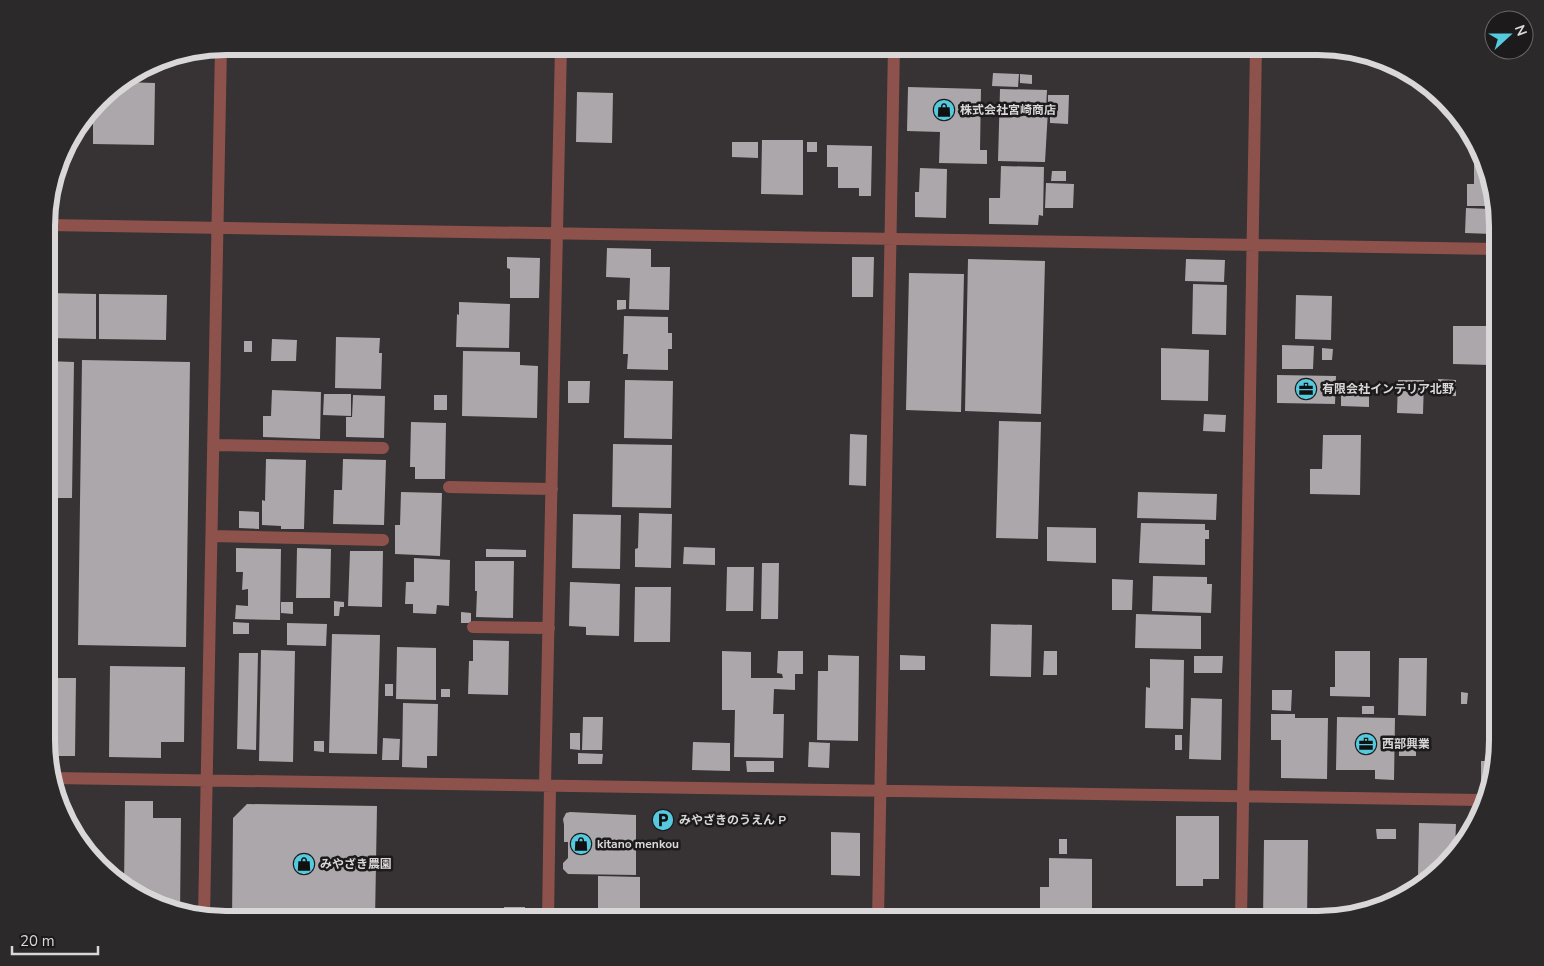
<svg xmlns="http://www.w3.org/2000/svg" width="1544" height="966" font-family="'Nunito Sans','Noto Sans JP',sans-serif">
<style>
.building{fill:#aba7ab}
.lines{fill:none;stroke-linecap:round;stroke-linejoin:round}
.minor{stroke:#8e524c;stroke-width:12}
.labels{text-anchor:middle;stroke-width:5;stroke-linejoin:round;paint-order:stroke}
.poi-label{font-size:12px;font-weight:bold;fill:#dad7d8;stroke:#1d1a1b;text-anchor:start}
.rim{fill:none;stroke:#dad7d8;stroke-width:6}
</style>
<rect width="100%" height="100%" fill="#373233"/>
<!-- building -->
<path class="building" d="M490,46H504L498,55L488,50Z
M993,73L1019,74L1018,87L992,86Z
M1020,74L1032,75V84L1020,83Z
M122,82L155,83L154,145L93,144V109L107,91Z
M908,87L981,89L980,150H987V164L939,163L940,132L907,131Z
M1000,89L1047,90L1046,110H1048L1045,162L998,161Z
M577,92L613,93L612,143L576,142Z
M1048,95H1069L1068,124L1050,123V108H1048Z
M762,140H803V195L761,194Z
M732,142H758V158L732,157Z
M807,142H817V152H807Z
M827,145L872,146L871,196H859V188H838V167H827Z
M1474,146H1477L1495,206H1467V184H1474Z
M1001,166L1044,167L1043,216L1039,215L1038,225L989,224V198H1000Z
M920,168L947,169L946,218L915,217V192H919Z
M1052,171H1066V181H1051Z
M1046,183L1074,184L1073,208H1045Z
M1466,208L1492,209V234L1465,233Z
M607,248L651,249V267H670L669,310L629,309L630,278L606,277Z
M507,257L540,258L539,298H510V269L507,268Z
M852,257H874L873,297H852Z
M968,259L1045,261L1041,414L965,411Z
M1186,259L1225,260L1224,282L1185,281Z
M909,273L964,274L961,412L906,410Z
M1193,284L1227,285L1226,335L1192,334Z
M48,293L96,294V339L48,338Z
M99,294L167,295L166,340L99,339Z
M1296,295L1332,296L1331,340L1295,339Z
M617,300H626V309L617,310Z
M459,302L510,304L509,348L456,347L457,314L459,315Z
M624,316L668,317V333H672V349H668V370L627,369L628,354H623Z
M1453,326H1491L1490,365L1453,364Z
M336,337L380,338L379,353H382L381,389L335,388Z
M272,339L297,340L296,361H271Z
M244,341H252V352H244Z
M1282,345L1314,346L1313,369H1282Z
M1161,348L1209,350L1208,401L1161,400Z
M1322,348L1333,349L1332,360H1322Z
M463,351L520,352V365L538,366L537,418L462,416Z
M82,360L190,362L186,647L78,645Z
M48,361L74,362L72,498H48Z
M1277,375L1336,376L1335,404L1277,403Z
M1438,379L1456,380V396H1438Z
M625,380L673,381L672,439L624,438Z
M1398,380H1424L1423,414L1397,413Z
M568,381H590L589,403H568Z
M1341,389H1369V407L1341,406Z
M272,390L321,392L320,439L263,437V416H271Z
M324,394H351V416L323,415Z
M353,395L385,396L384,438L346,437V417H352Z
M434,395H447V410H434Z
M1489,400L1497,401V409H1489Z
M1204,414L1226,415L1225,432L1203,431Z
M999,421L1041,422L1038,539L996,538Z
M411,422L446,423L445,479H415V467H410Z
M850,434L867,435L866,486L849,485Z
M1323,435H1361L1360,495L1310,494V469H1322Z
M613,444L672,445L671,508L612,507Z
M266,459L306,460L304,529H281V526L262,525V500L265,501Z
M343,459L386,460L384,525L333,524L334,490H342Z
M401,492L442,493L440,556L395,554V525H400Z
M1138,492L1217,494L1216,520L1137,518Z
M239,511L259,512V529L239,528Z
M639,513L672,514L671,568L635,567V549L638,548Z
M573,514L621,515L620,569L572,568Z
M1141,523L1205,524V530H1209V539H1205V565L1139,563Z
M1047,527L1096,528V563L1047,561Z
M684,547L715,548V565L683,564Z
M236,548L281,549L280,620L235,619L236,605L248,606V589L242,590L243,572H236Z
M297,548L331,549L330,598H296Z
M486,549L526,550V557H486Z
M350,551H383L382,607L348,606Z
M414,558L450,560L449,606L437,605L436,614L413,613V604H405L406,582H414Z
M475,561H514L513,618L476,617L477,591H475Z
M762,563H779L778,619H761Z
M727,567H754L753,611H726Z
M1153,576L1207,577V584H1212L1211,613L1152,611Z
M1112,579L1133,580L1132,610H1112Z
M570,582L620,584L619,636L586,635V627L569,626Z
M635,587H671L670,642H634Z
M334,601L344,602V607H340L339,616H334Z
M281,602H293V614L281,613Z
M461,612L471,613V623H461Z
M1136,614L1201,616V649L1135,648Z
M233,622L249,623V634H233Z
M287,623L327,624L326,646L287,645Z
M991,624L1032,625L1031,677L990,676Z
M332,634L380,635L377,754L329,753Z
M473,640L509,641L508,695L468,694L469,661H473Z
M397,647L436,648V700L396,699Z
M261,650L295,651L293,762L259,761Z
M722,651L751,652V678H783L782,674L777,673L778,651H803V674H795V690L774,689L773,714H784L783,758L734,757L735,710H722Z
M1044,651H1057V675H1043Z
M1335,651H1370V697L1330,696V687H1335Z
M239,653H258L256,750L237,749Z
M828,655L859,656L858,741L817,740L818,671H828Z
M900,655L925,656V670H900Z
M1194,656H1223L1222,673H1194Z
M1399,658H1427L1426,716L1398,715Z
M1150,659L1184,660L1183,729L1145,728L1146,687L1150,688Z
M110,666L185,667L184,742H161V758L109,757Z
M48,678H76L75,756H49L50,737H48Z
M385,684H393V696H385Z
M441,689H450V697H441Z
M1272,690H1292L1291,711L1272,710Z
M1461,692L1468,693L1467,704H1461Z
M1191,698L1222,699L1221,760L1189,759Z
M403,703L438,704L437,756H427V768L402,767Z
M1362,706H1374V714H1362Z
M1271,714H1295V718H1328L1327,779L1281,778V740H1271Z
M583,717H603L602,750H582Z
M1337,717L1395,718L1394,780L1375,779V770H1336Z
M570,733H580V750L570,749Z
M1175,735H1182V750H1175Z
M383,738L400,739L399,760H382Z
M314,741H324V752L314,751Z
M693,742L730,743V771L692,770Z
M809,742L830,743L829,768L808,767Z
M1399,743H1416V756H1399Z
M578,753L603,754L602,764H578Z
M746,761H774V772H747Z
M1481,761H1494L1487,783H1481Z
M125,801H153V818H181L180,914L126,890L124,887Z
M247,804L377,806L375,920H232L233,818Z
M570,812L636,815V875L568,874L563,869V863L568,858V842H564V825L563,819L566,813Z
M1176,816H1219V879H1203V886H1176Z
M1419,823L1456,824L1455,851L1430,875L1418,874Z
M1376,829H1396V839H1377Z
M831,832L860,833V876L831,875Z
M1059,839H1067V854H1059Z
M1264,840H1308L1307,919H1263Z
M1049,858L1092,859V915H1078V919H1040V887H1049Z
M598,876L640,877V920H598Z
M504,907H525V920H503Z
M1184,910H1216V919H1184Z"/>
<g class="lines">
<!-- minor -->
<path class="minor" d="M48,225L1497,249
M213,445L383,448
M449,487L552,489
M212,536L383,540
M473,627L549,628
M53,778L1481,800
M545,786L561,46
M204,917L221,47
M1241,919L1256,46
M548,920L550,786
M878,920L894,46"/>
</g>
<!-- icons -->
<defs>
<g id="shop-disc" transform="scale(1.125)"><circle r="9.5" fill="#55cadf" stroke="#1d1a1b"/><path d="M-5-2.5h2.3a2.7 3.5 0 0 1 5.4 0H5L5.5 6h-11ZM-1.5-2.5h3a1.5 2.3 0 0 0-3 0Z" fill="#111"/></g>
<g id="office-disc" transform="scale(1.125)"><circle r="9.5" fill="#55cadf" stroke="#1d1a1b"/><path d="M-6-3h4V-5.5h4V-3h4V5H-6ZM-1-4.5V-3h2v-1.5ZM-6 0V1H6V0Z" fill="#111"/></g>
<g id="parking-disc" transform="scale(1.125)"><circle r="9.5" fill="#55cadf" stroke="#1d1a1b"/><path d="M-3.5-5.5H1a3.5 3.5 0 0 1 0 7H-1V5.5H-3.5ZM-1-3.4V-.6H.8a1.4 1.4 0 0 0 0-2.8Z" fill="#111"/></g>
</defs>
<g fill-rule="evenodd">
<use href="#shop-disc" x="944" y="110"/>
<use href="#office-disc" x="1306" y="389"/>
<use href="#office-disc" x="1366" y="744"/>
<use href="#parking-disc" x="663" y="820"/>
<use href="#shop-disc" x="581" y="844"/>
<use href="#shop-disc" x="304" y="864"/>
</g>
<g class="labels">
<!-- poi labels -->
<g class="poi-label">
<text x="960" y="114">株式会社宮崎商店</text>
<text x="1322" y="393">有限会社インテリア北野</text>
<text x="1382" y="748">西部興業</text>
<text x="679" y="824">みやざきのうえん P</text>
<text x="597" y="848">kitano menkou</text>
<text x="320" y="868">みやざき農園</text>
</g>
</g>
<!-- crop -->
<path d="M0 0H1544V966H0ZM226 55H1318A171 171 0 0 1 1489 226V740A171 171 0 0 1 1318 911H226A171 171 0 0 1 55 740V226A171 171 0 0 1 226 55Z" fill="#2c292a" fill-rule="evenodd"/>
<path class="rim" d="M226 55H1318A171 171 0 0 1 1489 226V740A171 171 0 0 1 1318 911H226A171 171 0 0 1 55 740V226A171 171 0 0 1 226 55Z"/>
<!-- north arrow -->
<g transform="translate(1509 35) rotate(69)"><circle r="24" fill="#1d1a1b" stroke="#696667"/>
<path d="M0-4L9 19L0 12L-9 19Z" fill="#55cadf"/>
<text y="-8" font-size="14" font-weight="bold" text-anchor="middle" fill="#dad7d8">N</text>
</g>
<!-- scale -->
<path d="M12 946v8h86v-8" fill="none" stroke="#dad7d8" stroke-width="2.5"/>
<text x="20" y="946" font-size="15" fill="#dad7d8" stroke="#1d1a1b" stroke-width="4" paint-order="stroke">20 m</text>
</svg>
